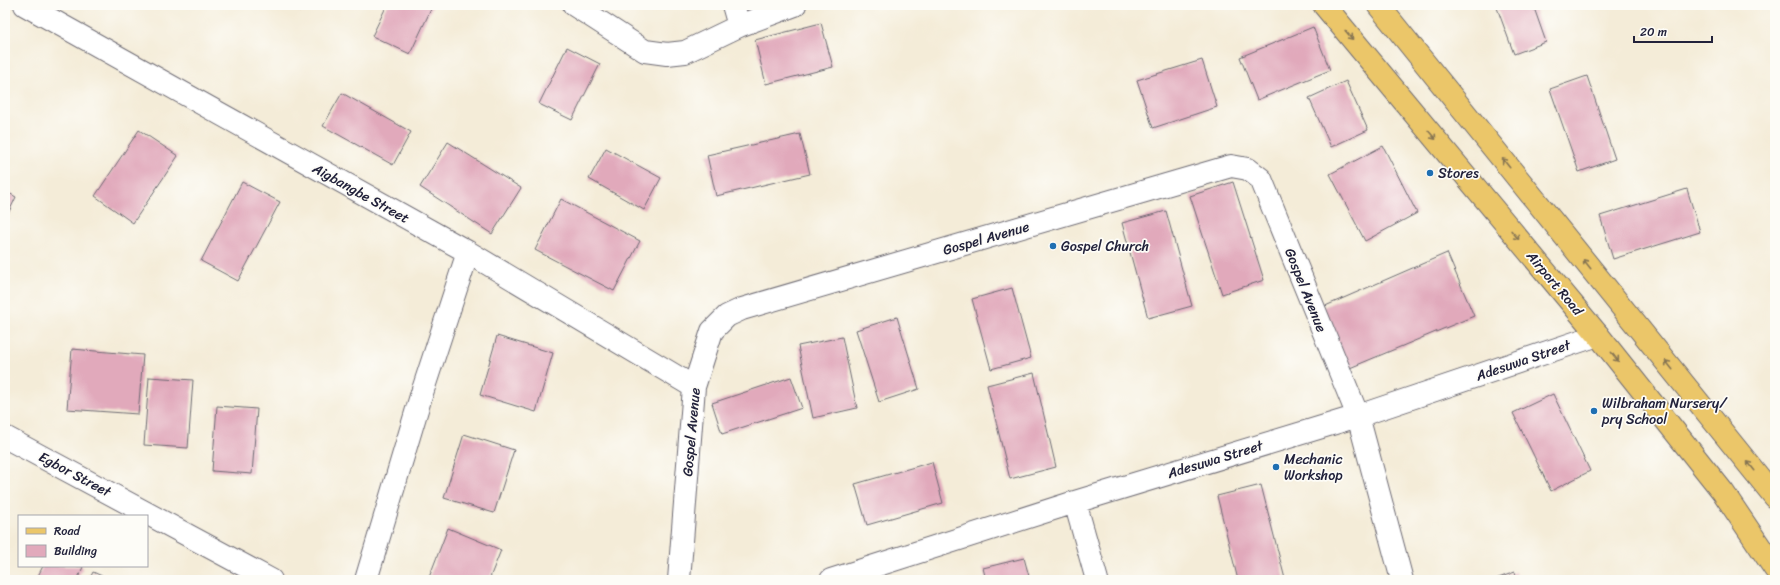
<svg xmlns="http://www.w3.org/2000/svg" width="1780" height="585" font-family="Sriracha,sans-serif">
<style>
.building{fill:#e1a9bb}
.lines{fill:none;stroke-linecap:round;stroke-linejoin:round}
.minor-casing{stroke:#6c6972;stroke-width:24}
.major-casing{stroke:#6c6972;stroke-width:24}
.minor{stroke:#fff;stroke-width:22}
.major{stroke:#ebc669;stroke-width:22}
.oneway{stroke:#867452}
.poi-dot{fill:#1f6fb2;stroke:#fdfcf7;stroke-width:1.5}
.labels{text-anchor:middle;stroke-width:3.5;stroke-linejoin:round;paint-order:stroke}
.poi-label{font-size:14px;fill:#22223b;stroke:#fdfcf7;text-anchor:start}
.street-label{font-size:14px;fill:#22223b;stroke:#fdfcf7}
</style>
<rect width="100%" height="100%" fill="#fdfcf7"/>
<filter id="ink" filterUnits="userSpaceOnUse"><feTurbulence type="fractalNoise" baseFrequency=".025" numOctaves="2"/><feDisplacementMap in="SourceGraphic" scale="8" xChannelSelector="R" yChannelSelector="G"/><feConvolveMatrix kernelMatrix="1 2 1 2 8 2 1 2 1" color-interpolation-filters="sRGB"/></filter>
<filter id="wash" filterUnits="userSpaceOnUse"><feTurbulence type="fractalNoise" baseFrequency=".012" numOctaves="4" result="noise"/><feDisplacementMap in="SourceGraphic" scale="16" xChannelSelector="R" yChannelSelector="G"/><feGaussianBlur stdDeviation="0.9" result="paint"/><feColorMatrix in="noise" values="0 0 0 0 0 0 0 0 0 0 0 0 0 0 0 0 0 1.4 0 .05"/><feComposite in="paint" operator="in"/></filter>
<g filter="url(#wash)">
<rect width="100%" height="100%" fill="#f4ecd8"/>
<g id="blocks">
<!-- building -->
<path class="building" d="M291,5H305L300,12Z
M387,5H433L410,54L372,36Z
M1496,5H1533L1546,42L1514,54Z
M821,23L833,67L766,84L755,40Z
M1313,27L1330,70L1257,100L1240,57Z
M567,47L600,64L572,120L539,104Z
M1202,60L1217,107L1153,128L1137,80Z
M1587,76L1615,159L1579,172L1550,89Z
M1346,81L1368,130L1331,147L1309,98Z
M342,93L411,132L393,165L323,126Z
M139,130L178,156L133,223L95,196Z
M800,134L810,174L716,196L707,155Z
M448,142L521,188L492,234L420,187Z
M1383,146L1417,213L1365,241L1330,174Z
M606,148L661,178L644,210L589,179Z
M242,182L280,202L238,281L201,261Z
M1233,182L1264,280L1222,294L1190,196Z
M1687,189L1700,232L1613,259L1600,216Z
M5,191L16,197L5,220Z
M561,199L640,241L614,291L535,250Z
M1166,211L1192,306L1148,318L1122,223Z
M1447,253L1474,316L1345,370L1323,307Z
M1012,288L1031,358L991,369L972,299Z
M897,317L919,389L879,402L856,330Z
M497,336L553,353L536,412L480,395Z
M842,337L857,408L813,418L798,346Z
M72,349L143,355L138,414L67,409Z
M1034,373L1056,467L1010,479L987,385Z
M149,377L193,380L188,448L144,445Z
M791,377L802,408L722,434L712,403Z
M1553,394L1590,471L1551,491L1513,413Z
M217,406L257,409L252,474L212,471Z
M464,434L514,450L494,513L444,498Z
M932,462L943,503L867,525L855,484Z
M1261,485L1285,579L1238,580L1217,496Z
M448,528L501,550L489,580H428Z
M1024,558L1030,580H986L983,568Z
M43,566H81L83,567L77,580H36Z
M93,572L111,580H89Z
M1515,572L1517,580H1493Z"/>
</g>
</g>
<g filter="url(#ink)">
<use href="#blocks" fill-opacity="0" stroke="#6c6972" stroke-width="1"/>
<g class="lines">
<!-- minor casing -->
<g class="minor-casing">
<path id="minor" d="M25,5L468,252L694,387
M574,5L645,51L667,54L685,52L739,26L795,5
M733,5L739,26
M5,437L271,580
M1075,502L1097,580
M366,580L421,396L468,252
M679,580L694,387L712,331L727,316L742,309L1231,166L1248,169L1261,179L1358,416L1402,580
M831,580L1075,502L1358,416L1598,335"/>
</g>
<!-- major casing -->
<g class="major-casing">
<path id="major" d="M1324,5L1598,335L1723,492L1775,569
M1378,5L1775,497"/>
</g>
<!-- minor -->
<use href="#minor" class="minor"/>
<!-- major -->
<use href="#major" class="major"/>
</g>
<!-- one-way arrows -->
<defs><path id="oneway-shaft" d="M-6 0H5M1.5-3L5.5 0L1.5 3" fill="none" stroke-width="1.6" stroke-linecap="round" stroke-linejoin="round"/></defs>
<g class="oneway">
<use href="#oneway-shaft" transform="translate(1349 35) rotate(50)"/>
<use href="#oneway-shaft" transform="translate(1432 135) rotate(50)"/>
<use href="#oneway-shaft" transform="translate(1506 163) rotate(-129)"/>
<use href="#oneway-shaft" transform="translate(1515 235) rotate(50)"/>
<use href="#oneway-shaft" transform="translate(1587 264) rotate(-129)"/>
<use href="#oneway-shaft" transform="translate(1615 357) rotate(52)"/>
<use href="#oneway-shaft" transform="translate(1669 365) rotate(-129)"/>
<use href="#oneway-shaft" transform="translate(1751 466) rotate(-129)"/>
</g>
</g>
<!-- markers -->
<g class="poi-dot">
<circle cx="1430" cy="173" r="4"/>
<circle cx="1053" cy="246" r="4"/>
<circle cx="1594" cy="411" r="4"/>
<circle cx="1276" cy="467" r="4"/>
</g>
<g class="labels">
<!-- poi labels -->
<g class="poi-label">
<text x="1438" y="178">Stores</text>
<text x="1061" y="251">Gospel Church</text>
<text x="1602" y="408">Wilbraham Nursery/<tspan x="1602" dy="16">pry School</tspan></text>
<text x="1284" y="464">Mechanic<tspan x="1284" dy="16">Workshop</tspan></text>
</g>
<!-- street labels -->
<g class="street-label">
<text transform="translate(361 193) rotate(29)" y="5">Aigbangbe Street</text>
<text transform="translate(986 238) rotate(-16)" y="5">Gospel Avenue</text>
<text transform="translate(1555 283) rotate(50)" y="5">Airport Road</text>
<text transform="translate(1306 290) rotate(68)" y="5">Gospel Avenue</text>
<text transform="translate(1523 360) rotate(-19)" y="5">Adesuwa Street</text>
<text transform="translate(691 432) rotate(-85)" y="5">Gospel Avenue</text>
<text transform="translate(1215 459) rotate(-17)" y="5">Adesuwa Street</text>
<text transform="translate(75 474) rotate(28)" y="5">Egbor Street</text>
</g>
</g>
<!-- margin -->
<rect width="1780" height="585" fill="none" stroke="#fdfcf7" stroke-width="20"/>
<!-- legend -->
<rect x="18" y="515" width="130" height="52" fill="#fdfcf7" stroke="#a5a5ac"/>
<rect x="26" y="528" width="20" height="6" fill="#ebc669" stroke="#a5a5ac"/>
<text x="54" y="535" font-size="12" fill="#22223b">Road</text>
<rect x="26" y="545" width="20" height="12" fill="#e1a9bb" stroke="#a5a5ac"/>
<text x="54" y="555" font-size="12" fill="#22223b">Building</text>
<!-- scale -->
<path d="M1634 36v6h78v-6" fill="none" stroke="#22223b" stroke-width="2"/>
<text x="1640" y="36" font-size="12" fill="#22223b" stroke="#fdfcf7" stroke-width="3" paint-order="stroke">20 m</text>
</svg>
